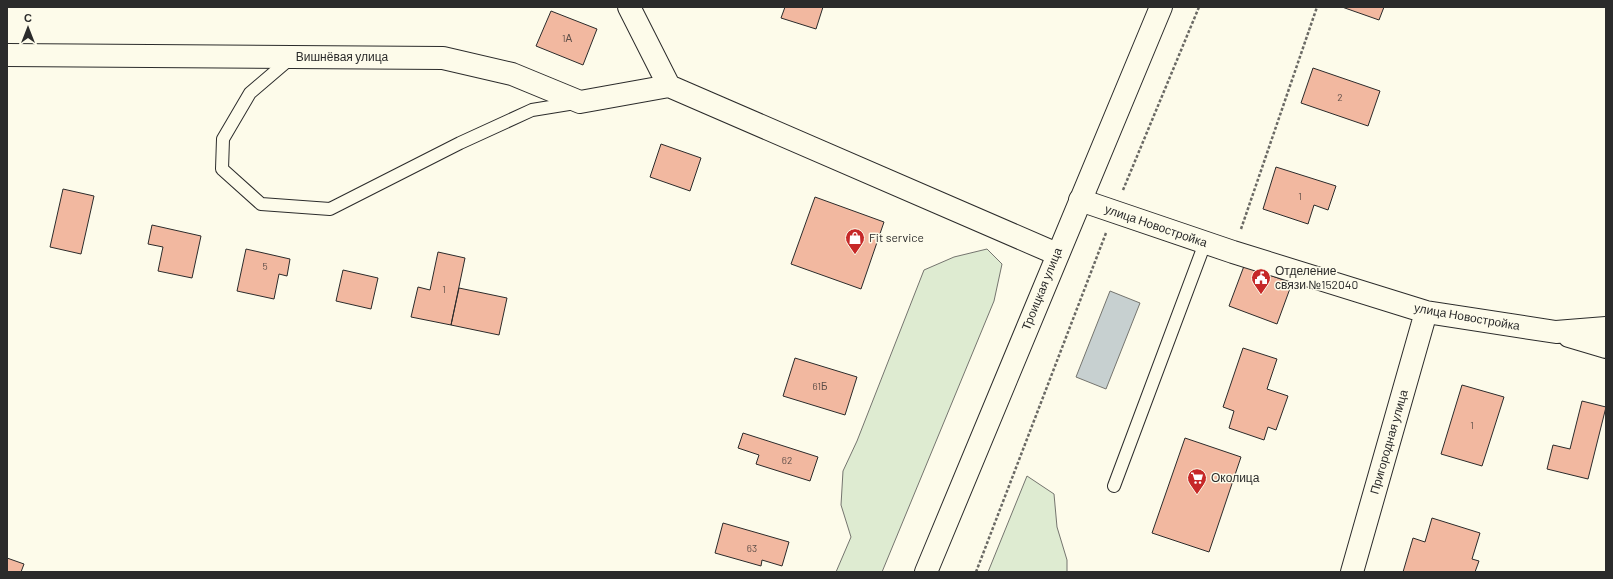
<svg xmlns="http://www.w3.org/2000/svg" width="1613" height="579" font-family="Barlow,sans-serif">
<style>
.green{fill:#deebd1;stroke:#74746e}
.water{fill:#c7d0d0;stroke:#74746e}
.building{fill:#f2b8a0;stroke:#2b2b2b}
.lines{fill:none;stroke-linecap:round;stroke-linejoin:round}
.lane-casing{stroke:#2b2b2b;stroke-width:14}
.street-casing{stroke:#2b2b2b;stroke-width:24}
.primary-casing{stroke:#2b2b2b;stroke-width:24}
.path{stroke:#6a6964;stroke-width:2.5;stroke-dasharray:3 2;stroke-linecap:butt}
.lane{stroke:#fdfbea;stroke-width:12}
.street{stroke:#fdfbea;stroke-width:22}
.primary{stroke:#fdfbea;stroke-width:22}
.labels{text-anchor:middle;stroke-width:3;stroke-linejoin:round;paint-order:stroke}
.number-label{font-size:10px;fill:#5d4e48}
.street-label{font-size:12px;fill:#2b2b2b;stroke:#fdfbea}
.poi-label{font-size:12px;fill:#2b2b2b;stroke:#fdfbea;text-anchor:start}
</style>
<rect width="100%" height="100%" fill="#fdfbea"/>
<!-- green -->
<path class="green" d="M987,249L1002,264L994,301L882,572H836L851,537L841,505L843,471L857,441L924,270L954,257Z
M1027,476L1054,494L1057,527L1067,560V572H988Z"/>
<!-- water -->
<path class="water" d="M1110,291L1140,303L1106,389L1076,377Z"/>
<!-- building -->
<path class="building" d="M785,7H823L816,29L781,18Z
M1342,7H1384L1379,20Z
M551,11L597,29L583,65L536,46Z
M1313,68L1380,91L1368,126L1301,103Z
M661,144L701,158L690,191L650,177Z
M1276,167L1336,186L1328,210L1314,205L1308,224L1263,209Z
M63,189L94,196L81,254L50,247Z
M815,197L884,222L861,289L791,264Z
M152,225L201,236L192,278L158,271L163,247L148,244Z
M246,249L290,259L287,276L279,274L274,299L237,291Z
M438,252L465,258L451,325L411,317L418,287L430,290Z
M1244,266L1292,283L1277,324L1229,306Z
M343,270L378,278L371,309L336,301Z
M459,288L507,298L499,335L451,325Z
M1243,348L1277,359L1267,389L1288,396L1276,430L1268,427L1264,440L1229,428L1234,411L1223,407Z
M795,358L857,377L845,415L783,396Z
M1462,385L1504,397L1482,466L1441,454Z
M1582,401L1606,407L1588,479L1547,469L1553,445L1570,449Z
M743,433L818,457L810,481L756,464L759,455L738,448Z
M1185,438L1241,457L1209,552L1152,533Z
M1432,518L1480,533L1472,559L1479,561L1475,572H1403L1413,538L1425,542Z
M723,523L789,542L782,566L762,560L761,566L715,553Z
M7,558L24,564L21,572H7Z"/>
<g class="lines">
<!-- lane casing -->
<g class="lane-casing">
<path id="lane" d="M291,58L250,93L223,139L222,169L261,204L330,209L460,143L532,110L575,103
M1114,486L1205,243"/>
</g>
<!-- street casing -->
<g class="street-casing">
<path id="street" d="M629,7L669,86L1057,254
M7,55L443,58L512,74L580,102L669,86
M1080,200L1233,252L1426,312L1556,332L1606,328
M1569,336L1606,347
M1352,572L1426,312"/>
</g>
<!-- primary casing -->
<g class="primary-casing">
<path id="primary" d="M926,572L1161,7"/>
</g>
<!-- path -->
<path class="path" d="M1123,190L1199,7
M1241,229L1317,7
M976,572L1106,233"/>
<!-- lane -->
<use href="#lane" class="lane"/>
<!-- street -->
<use href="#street" class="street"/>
<!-- primary -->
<use href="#primary" class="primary"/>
</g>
<!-- icons -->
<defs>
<g id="shop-pin" transform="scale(1)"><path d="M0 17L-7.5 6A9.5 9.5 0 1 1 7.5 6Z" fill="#c62828" stroke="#fdfbea"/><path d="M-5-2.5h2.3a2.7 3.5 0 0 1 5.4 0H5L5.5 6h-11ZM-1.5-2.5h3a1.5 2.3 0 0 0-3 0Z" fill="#fff"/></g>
<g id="civic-pin" transform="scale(1)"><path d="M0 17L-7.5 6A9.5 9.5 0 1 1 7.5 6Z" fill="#c62828" stroke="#fdfbea"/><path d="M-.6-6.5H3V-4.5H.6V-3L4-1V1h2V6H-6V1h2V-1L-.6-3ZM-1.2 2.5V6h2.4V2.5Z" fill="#fff"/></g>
<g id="supermarket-pin" transform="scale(1)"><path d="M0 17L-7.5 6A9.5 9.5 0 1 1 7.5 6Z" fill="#c62828" stroke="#fdfbea"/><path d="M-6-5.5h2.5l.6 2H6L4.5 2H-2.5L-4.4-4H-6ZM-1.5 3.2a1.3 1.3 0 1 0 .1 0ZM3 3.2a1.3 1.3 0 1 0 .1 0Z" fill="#fff"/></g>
</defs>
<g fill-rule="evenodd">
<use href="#shop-pin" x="855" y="238"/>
<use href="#civic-pin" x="1261" y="278"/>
<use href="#supermarket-pin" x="1197" y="478"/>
</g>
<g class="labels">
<!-- number labels -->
<g class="number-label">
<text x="567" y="42">1А</text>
<text x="1340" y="101">2</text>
<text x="1300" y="200">1</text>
<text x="265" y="270">5</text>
<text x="444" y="293">1</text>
<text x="820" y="390">61Б</text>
<text x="1472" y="429">1</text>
<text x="787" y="464">62</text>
<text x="752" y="552">63</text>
</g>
<!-- street labels -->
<g class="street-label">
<text x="342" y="61">Вишнёвая улица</text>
<text transform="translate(1156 226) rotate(19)" y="4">улица Новостройка</text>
<text transform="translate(1042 289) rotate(-68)" y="4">Троицкая улица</text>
<text transform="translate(1467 317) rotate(10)" y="4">улица Новостройка</text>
<text transform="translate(1389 442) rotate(-74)" y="4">Пригородная улица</text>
</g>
<!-- poi labels -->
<g class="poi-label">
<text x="869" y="242">Fit service</text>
<text x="1275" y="275">Отделение<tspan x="1275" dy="14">связи №152040</tspan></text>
<text x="1211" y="482">Околица</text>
</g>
</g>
<!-- border -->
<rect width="1613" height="579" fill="none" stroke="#2b2b2b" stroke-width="16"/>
<!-- north arrow -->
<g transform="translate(28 28)" stroke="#fdfbea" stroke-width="3" paint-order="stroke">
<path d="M0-3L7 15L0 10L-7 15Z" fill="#2b2b2b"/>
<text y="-6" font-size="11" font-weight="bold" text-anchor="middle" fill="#2b2b2b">С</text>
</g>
</svg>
